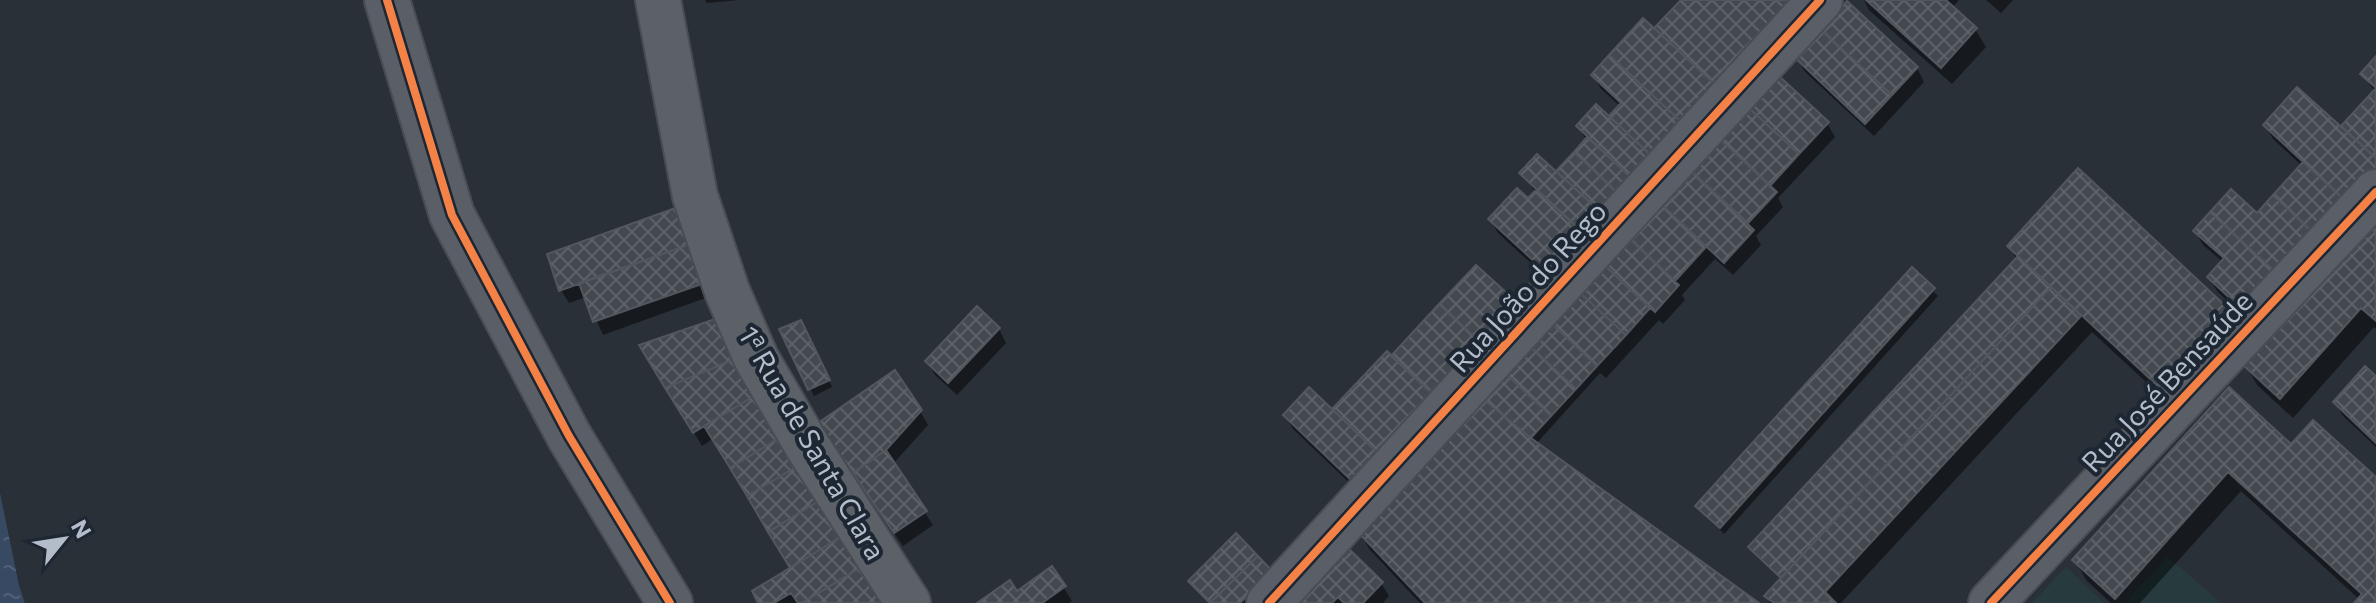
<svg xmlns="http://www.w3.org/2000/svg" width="2376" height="603" font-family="Commissioner,sans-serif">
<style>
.green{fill:#273a3e}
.water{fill:url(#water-ripples)}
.pier{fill:#2a3038}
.shadow{fill:#0007}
.building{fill:url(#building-cross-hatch);stroke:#52575f;stroke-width:2}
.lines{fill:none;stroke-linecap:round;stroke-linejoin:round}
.minor-casing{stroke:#484c53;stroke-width:48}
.major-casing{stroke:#484c55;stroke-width:48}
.minor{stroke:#5a5e66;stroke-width:44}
.major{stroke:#5c6168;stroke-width:44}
.cycleway-casing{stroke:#1d2633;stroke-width:13}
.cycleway{stroke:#f48246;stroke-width:8}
.labels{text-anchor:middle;stroke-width:8;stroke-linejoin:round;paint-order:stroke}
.street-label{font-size:28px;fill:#b4bcc9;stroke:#1d2633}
</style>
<defs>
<pattern id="water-ripples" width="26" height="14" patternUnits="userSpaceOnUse" patternTransform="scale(2)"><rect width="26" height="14" fill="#384963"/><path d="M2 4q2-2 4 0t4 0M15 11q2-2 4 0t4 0" fill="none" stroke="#526178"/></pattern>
<pattern id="building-cross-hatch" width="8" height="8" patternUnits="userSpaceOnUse" patternTransform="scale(2)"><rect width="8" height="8" fill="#444950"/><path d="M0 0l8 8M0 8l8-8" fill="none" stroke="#5d6168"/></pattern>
</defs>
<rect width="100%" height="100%" fill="#2a3038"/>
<!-- green -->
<path class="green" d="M2167,556L2221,603H2125Z
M2066,567L2104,603H2032Z"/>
<!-- water -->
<path class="water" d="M0,493L19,585L25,603H0Z"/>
<!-- pier -->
<path class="pier" d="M0,489L4,492L22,584L29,603H25L19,585Z"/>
<!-- shadow -->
<path class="shadow" d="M705,0H739L707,3Z
M1683,0H1830L1558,288L1498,233L1490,219L1528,201L1536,193L1522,173L1556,174L1587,141L1578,127L1609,119L1620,106L1601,89L1593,75L1655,31Z
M1864,0H1959L1952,8L1975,29L1986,47L1952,84L1869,10Z
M1986,0H2013L2001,13Z
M1797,59L1917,68L1924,82L1874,136L1805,72Z
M2376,59V199L2258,329L2217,291L2209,278L2223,262L2203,245L2195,231L2257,216L2302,166L2273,139L2265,125L2341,129L2375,92L2362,74Z
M1779,79L1827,123L1835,137L1778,198L1783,207L1756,236L1761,245L1733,275L1715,259L1682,295L1685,300L1663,324L1659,320L1606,378L1600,373L1536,444L1755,603H1420L1370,550L1358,529L1483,399Z
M2078,171L2186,419L2092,332L1841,603H1770L1766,596L1782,580L1751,548L2017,260L2009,246Z
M678,210L711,296L603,335L586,297L569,303L561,290Z
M2376,219V329L2374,327L2293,418L2257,385L2246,365Z
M1476,267L1361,494L1293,429L1285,415L1332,411L1387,354L1391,359Z
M1912,270L1938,296L1724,534L1698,506Z
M804,329L832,387L814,396L782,330Z
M999,329L1006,343L957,395L935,375L927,361Z
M642,346L883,603H761L792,569L714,438L702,446Z
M2376,379V447L2343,416L2335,402Z
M2229,389L2291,447L2376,479V603H2357L2360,600L2241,491L2140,603H2111L2086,580L2075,560Z
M920,411L928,425L893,464L933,525L903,546L828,437Z
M1052,569L1072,601L1069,603H981L1016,594Z
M1271,572L1250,603H1209L1190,581Z
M1381,583L1389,596L1383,603H1291Z"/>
<!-- building -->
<path class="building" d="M1681,0H1803L1721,90L1654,28Z
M1866,0H1946L1977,28L1941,68Z
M1847,1L1918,67L1892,95L1821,30Z
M1643,18L1721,90L1687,127L1609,55Z
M1821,30L1892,95L1865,124L1795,58Z
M1609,55L1687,127L1656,160L1609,116L1621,103L1591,75Z
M2376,56V88L2360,74Z
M1779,76L1829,122L1799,154L1749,108Z
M2297,87L2376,158V177L2350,205L2263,125Z
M2376,88V158L2341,126Z
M1596,104L1656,160L1636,182L1576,126Z
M1749,108L1799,154L1770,186L1720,139Z
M1587,137L1636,182L1622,197L1574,152Z
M1720,139L1777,192L1748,223L1691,171Z
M1574,152L1622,197L1605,216L1556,171Z
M1537,154L1605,216L1587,236L1519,173Z
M2303,162L2350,205L2320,239L2273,195Z
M2078,168L2246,325L2175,402L2007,246Z
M1691,171L1754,230L1724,263L1661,204Z
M1517,188L1528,198L1536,190L1587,236L1550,276L1488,219Z
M2231,189L2257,213L2273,195L2320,239L2283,279L2210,212Z
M1661,204L1706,247L1675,281L1629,238Z
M678,207L691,244L559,291L547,254Z
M2210,212L2283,279L2249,316L2207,277L2224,258L2193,231Z
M2376,216V321L2361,308L2280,399L2243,365Z
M1629,238L1679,285L1655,312L1604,265Z
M691,244L705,283L593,322L579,283Z
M2018,256L2051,287L1781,578L1748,547Z
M1476,265L1519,304L1482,344L1439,304Z
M1604,265L1650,308L1626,335L1579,292Z
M1912,267L1935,288L1720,528L1695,506Z
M2051,287L2081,316L1825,592L1836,603H1774L1764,596Z
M1579,292L1626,335L1597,366L1551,323Z
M1439,304L1482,344L1435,396L1391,356Z
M977,306L1000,328L948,383L925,361Z
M721,317L737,358L665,388L639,345Z
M801,320L830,380L808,390L779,329Z
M1551,323L1597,366L1576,389L1530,346Z
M1530,346L1576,389L1551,416L1505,373Z
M1387,351L1435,396L1379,454L1332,409Z
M737,358L759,393L693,433L665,388Z
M2365,366L2376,376V443L2333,402Z
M895,370L922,410L886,450L853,473L818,423Z
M1505,373L1551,416L1531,438L1482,398Z
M1309,387L1379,454L1352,481L1283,415Z
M2229,387L2291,444L2313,420L2376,477V603H2354L2362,594L2228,472L2115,599L2072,560Z
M759,393L784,435L730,468L704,426Z
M1482,398L1531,438L1759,603H1425L1355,529Z
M784,435L801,464L747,496L730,468Z
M886,450L927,511L894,533L853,473Z
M801,464L822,499L768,532L747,496Z
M822,499L844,535L790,568L768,532Z
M1236,533L1258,556L1210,603L1188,581Z
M844,535L863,566L802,603H798L791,593L774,603H758L752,591Z
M1345,545L1383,582L1363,603H1344L1338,597L1332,603H1288Z
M1258,556L1272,571L1240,603H1210Z
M863,566L884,601L880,603H802Z
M1052,566L1066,586L1042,603H977L1010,580L1017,591Z"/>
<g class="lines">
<!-- minor casing -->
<g class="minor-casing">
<path id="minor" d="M387,0L452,215L569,436L670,603
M1269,603L1820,0
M1991,603L2376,192"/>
</g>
<!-- major casing -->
<g class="major-casing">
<path id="major" d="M658,0L695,196L727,291L756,358L806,444L908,603"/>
</g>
<!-- minor -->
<use href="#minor" class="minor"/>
<!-- major -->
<use href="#major" class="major"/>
<!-- cycleway casing -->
<g class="cycleway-casing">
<path id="cycleway" d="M387,0L452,215L569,436L670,603
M1269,603L1820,0
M1991,603L2376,192"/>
</g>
<!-- cycleway -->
<use href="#cycleway" class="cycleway"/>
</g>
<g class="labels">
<!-- street labels -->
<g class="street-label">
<text transform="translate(1528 287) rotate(-48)" y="10">Rua João do Rego</text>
<text transform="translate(2167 382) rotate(-47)" y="10">Rua José Bensaúde</text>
<text transform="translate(812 443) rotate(60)" y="10">1ª Rua de Santa Clara</text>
</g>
</g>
<!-- north arrow -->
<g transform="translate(64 539) rotate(60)" stroke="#1d2633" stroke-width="6" paint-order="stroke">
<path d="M0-6L14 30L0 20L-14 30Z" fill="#b4bcc9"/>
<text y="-12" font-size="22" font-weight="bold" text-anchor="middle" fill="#b4bcc9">N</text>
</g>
</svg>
